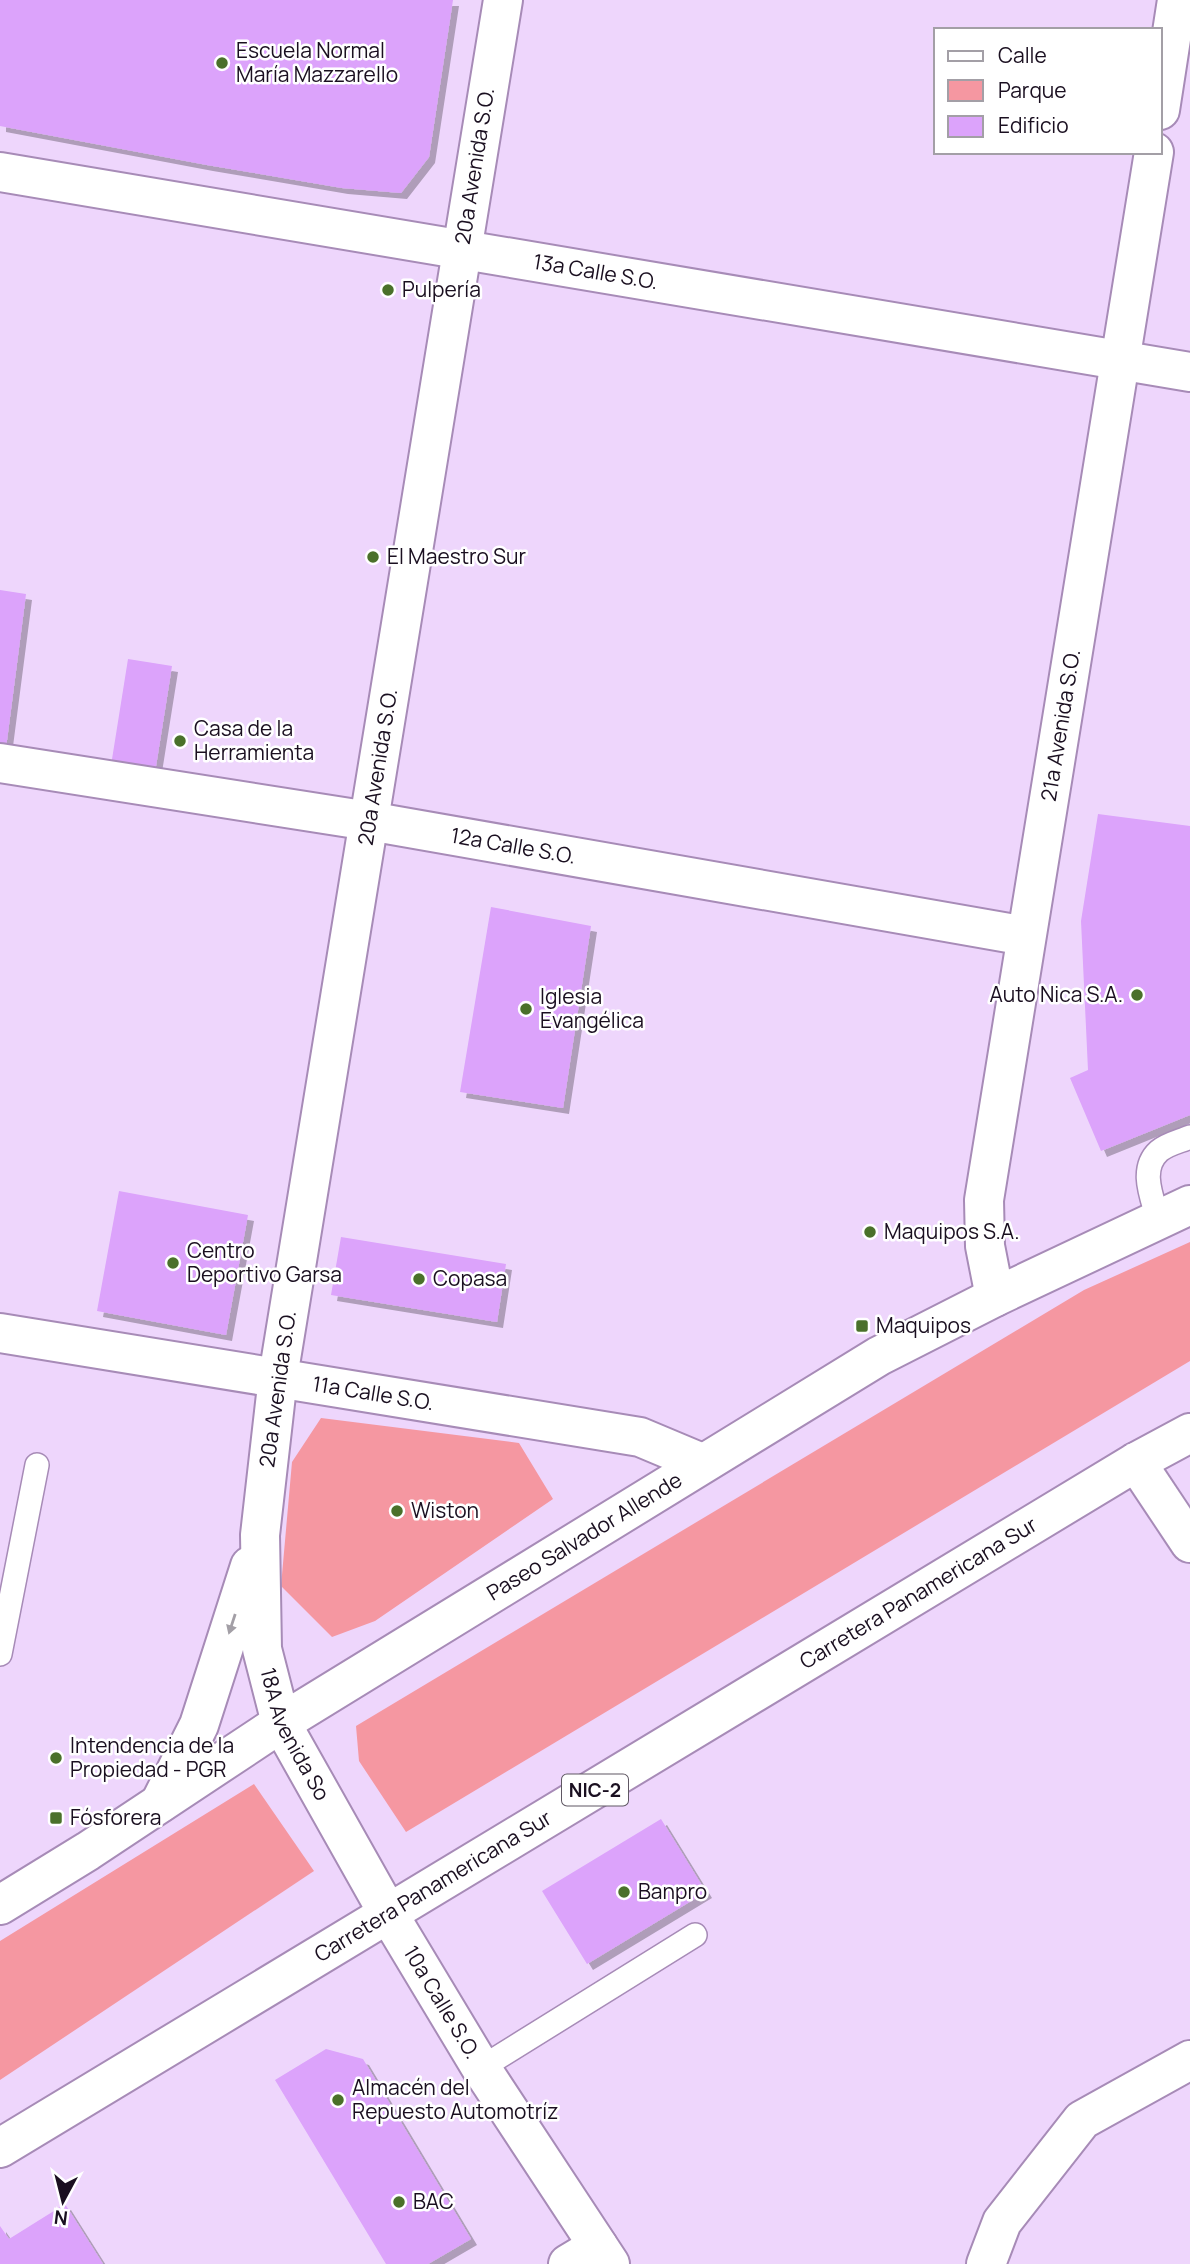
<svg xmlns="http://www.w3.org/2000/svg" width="1190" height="2264" font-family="Manrope,sans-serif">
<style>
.green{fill:#f597a1}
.building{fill:#dca3fb;filter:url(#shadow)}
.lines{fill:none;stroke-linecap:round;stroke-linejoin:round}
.lane-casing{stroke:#a78bb7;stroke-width:26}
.street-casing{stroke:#a78bb7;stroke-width:42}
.secondary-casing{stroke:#a78bb7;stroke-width:42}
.highway-casing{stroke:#a78bb7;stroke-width:42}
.lane{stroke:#fff;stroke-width:23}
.street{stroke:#fff;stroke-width:38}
.secondary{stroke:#fff;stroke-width:38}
.highway{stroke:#fff;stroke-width:38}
.oneway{fill:#a39fa6}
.poi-dot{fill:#4a702a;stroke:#fff;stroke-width:2.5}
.labels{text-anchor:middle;stroke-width:5;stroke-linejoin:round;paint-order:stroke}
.shield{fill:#fff;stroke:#5f5763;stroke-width:2}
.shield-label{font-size:19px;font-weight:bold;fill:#1a0f20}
.poi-label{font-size:21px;fill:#1a0f20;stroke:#fff;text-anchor:start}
.street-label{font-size:21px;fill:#1a0f20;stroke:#fff}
</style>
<defs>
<filter id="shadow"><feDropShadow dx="6" dy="6" stdDeviation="0" flood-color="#0004"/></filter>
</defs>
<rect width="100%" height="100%" fill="#eed6fc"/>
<!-- green -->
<path class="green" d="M1190,1242V1361L406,1832L359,1761L356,1726L1084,1290Z
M321,1418L519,1443L553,1499L375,1621L332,1637L281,1586L292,1462Z
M254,1784L314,1871L0,2080V1941Z"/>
<!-- building -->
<path class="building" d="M0,0H453L429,157L401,193L342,188L207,165L0,126Z
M0,590L26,594L6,748H0Z
M128,659L172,666L153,785L109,778Z
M1098,814L1190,826V1115L1101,1151L1070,1078L1088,1070L1081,921Z
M491,907L591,926L563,1108L460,1092Z
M119,1191L248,1215L226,1335L97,1311Z
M341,1237L506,1264L497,1322L331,1295Z
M661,1819L706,1892L587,1964L542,1891Z
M326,2049L363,2059L471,2239L428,2264H386L275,2080Z
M65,2204L103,2264H0V2226L9,2239Z"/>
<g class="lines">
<!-- lane casing -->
<g class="lane-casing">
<path id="lane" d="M1158,1219C1152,1197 1139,1169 1159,1151C1167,1144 1181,1141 1190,1137
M0,1654L37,1465
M481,2068L695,1935"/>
</g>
<!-- street casing -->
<g class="street-casing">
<g id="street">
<path d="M1160,110L1177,0"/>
<path id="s1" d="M0,172L1190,372"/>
<path id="s2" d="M0,763L369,821L1026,936"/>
<path id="s3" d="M995,1297L985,1246L984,1200L1154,152"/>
<path id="s4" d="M0,1333L640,1437L702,1463"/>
<path d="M1136,1462L1190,1543"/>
<path d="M568,2264L598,2246"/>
<path d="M986,2264L1002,2222L1082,2120L1190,2060"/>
</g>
</g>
<!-- secondary casing -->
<g class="secondary-casing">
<g id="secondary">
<path id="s5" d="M503,0L278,1377L260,1535L262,1649L281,1723L389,1915L481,2068L610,2264"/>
<path d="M160,1803L199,1725L250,1566"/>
<path id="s6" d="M0,1905L88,1851L281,1723L879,1356L995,1297L1190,1205"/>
</g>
</g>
<!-- highway casing -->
<g class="highway-casing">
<g id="highway">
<path id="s7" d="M0,2148L1136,1462L1190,1433"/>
</g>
</g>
<!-- lane -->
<use href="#lane" class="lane"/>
<!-- street -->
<use href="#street" class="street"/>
<!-- secondary -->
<use href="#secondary" class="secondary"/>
<!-- highway -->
<use href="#highway" class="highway"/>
</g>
<!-- one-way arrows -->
<defs><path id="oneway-solid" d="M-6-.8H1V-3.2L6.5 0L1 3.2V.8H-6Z" transform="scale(1.75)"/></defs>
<use class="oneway" href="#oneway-solid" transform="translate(232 1624) rotate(108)"/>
<!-- markers -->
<g class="poi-dot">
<circle cx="222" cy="63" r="7"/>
<circle cx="388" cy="290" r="7"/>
<circle cx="373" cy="557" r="7"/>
<circle cx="180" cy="741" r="7"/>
<circle cx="1137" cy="995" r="7"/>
<circle cx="526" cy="1009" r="7"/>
<circle cx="870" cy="1232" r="7"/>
<circle cx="173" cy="1263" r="7"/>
<circle cx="419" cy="1279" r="7"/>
<rect x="855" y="1319" width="14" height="14" rx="3.5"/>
<circle cx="397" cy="1511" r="7"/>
<circle cx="56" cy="1758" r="7"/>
<rect x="49" y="1811" width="14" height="14" rx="3.5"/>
<circle cx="624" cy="1892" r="7"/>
<circle cx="338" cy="2100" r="7"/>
<circle cx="399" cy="2202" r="7"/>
</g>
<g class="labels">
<!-- shield labels -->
<rect class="shield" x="562" y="1774.5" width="66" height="31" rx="5"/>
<g class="shield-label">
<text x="595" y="1797">NIC-2</text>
</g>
<!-- poi labels -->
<g class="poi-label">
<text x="236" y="58">Escuela Normal<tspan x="236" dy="24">María Mazzarello</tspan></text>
<text x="402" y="297">Pulpería</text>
<text x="387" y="564">El Maestro Sur</text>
<text x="194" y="736">Casa de la<tspan x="194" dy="24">Herramienta</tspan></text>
<text x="1123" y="1002" text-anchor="end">Auto Nica S.A.</text>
<text x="540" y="1004">Iglesia<tspan x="540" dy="24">Evangélica</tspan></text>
<text x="884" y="1239">Maquipos S.A.</text>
<text x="187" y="1258">Centro<tspan x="187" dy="24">Deportivo Garsa</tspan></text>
<text x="433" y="1286">Copasa</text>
<text x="876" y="1333">Maquipos</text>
<text x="411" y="1518">Wiston</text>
<text x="70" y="1753">Intendencia de la<tspan x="70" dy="24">Propiedad - PGR</tspan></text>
<text x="70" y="1825">Fósforera</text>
<text x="638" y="1899">Banpro</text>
<text x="352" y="2095">Almacén del<tspan x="352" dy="24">Repuesto Automotríz</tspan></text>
<text x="413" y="2209">BAC</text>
</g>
<!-- street labels -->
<g class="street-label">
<text transform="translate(475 166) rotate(-81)" y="7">20a Avenida S.O.</text>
<text dy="7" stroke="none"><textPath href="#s1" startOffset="604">13a Calle S.O.</textPath></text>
<text dy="7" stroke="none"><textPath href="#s3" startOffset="579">21a Avenida S.O.</textPath></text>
<text transform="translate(378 767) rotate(-81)" y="7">20a Avenida S.O.</text>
<text dy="7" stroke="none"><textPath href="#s2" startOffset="520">12a Calle S.O.</textPath></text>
<text transform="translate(278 1389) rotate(-82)" y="7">20a Avenida S.O.</text>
<text dy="7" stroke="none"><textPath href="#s4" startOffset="378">11a Calle S.O.</textPath></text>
<text dy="7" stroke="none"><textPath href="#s6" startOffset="691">Paseo Salvador Allende</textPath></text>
<text dy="7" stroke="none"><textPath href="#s7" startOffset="1073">Carretera Panamericana Sur</textPath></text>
<text dy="7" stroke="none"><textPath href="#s5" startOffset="1760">18A Avenida So</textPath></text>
<text dy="7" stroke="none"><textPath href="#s7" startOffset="506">Carretera Panamericana Sur</textPath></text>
<text dy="7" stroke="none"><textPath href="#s5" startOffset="2067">10a Calle S.O.</textPath></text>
</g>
</g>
<!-- legend -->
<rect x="934" y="28" width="228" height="126" fill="#ffffff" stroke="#a39fa6" stroke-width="2"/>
<rect x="948" y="51" width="35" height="10" fill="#ffffff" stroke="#a39fa6" stroke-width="2"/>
<text x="998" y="63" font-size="21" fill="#1a0f20">Calle</text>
<rect x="948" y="80" width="35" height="21" fill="#f597a1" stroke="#a39fa6" stroke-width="2"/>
<text x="998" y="98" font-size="21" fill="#1a0f20">Parque</text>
<rect x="948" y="116" width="35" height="21" fill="#dca3fb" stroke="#a39fa6" stroke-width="2"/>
<text x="998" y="133" font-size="21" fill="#1a0f20">Edificio</text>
<!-- north arrow -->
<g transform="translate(63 2201) rotate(187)" stroke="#ffffff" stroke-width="5" paint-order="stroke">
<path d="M0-5L12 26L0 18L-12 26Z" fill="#1a0f20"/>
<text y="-10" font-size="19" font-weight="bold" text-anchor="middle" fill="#1a0f20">N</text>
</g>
</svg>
